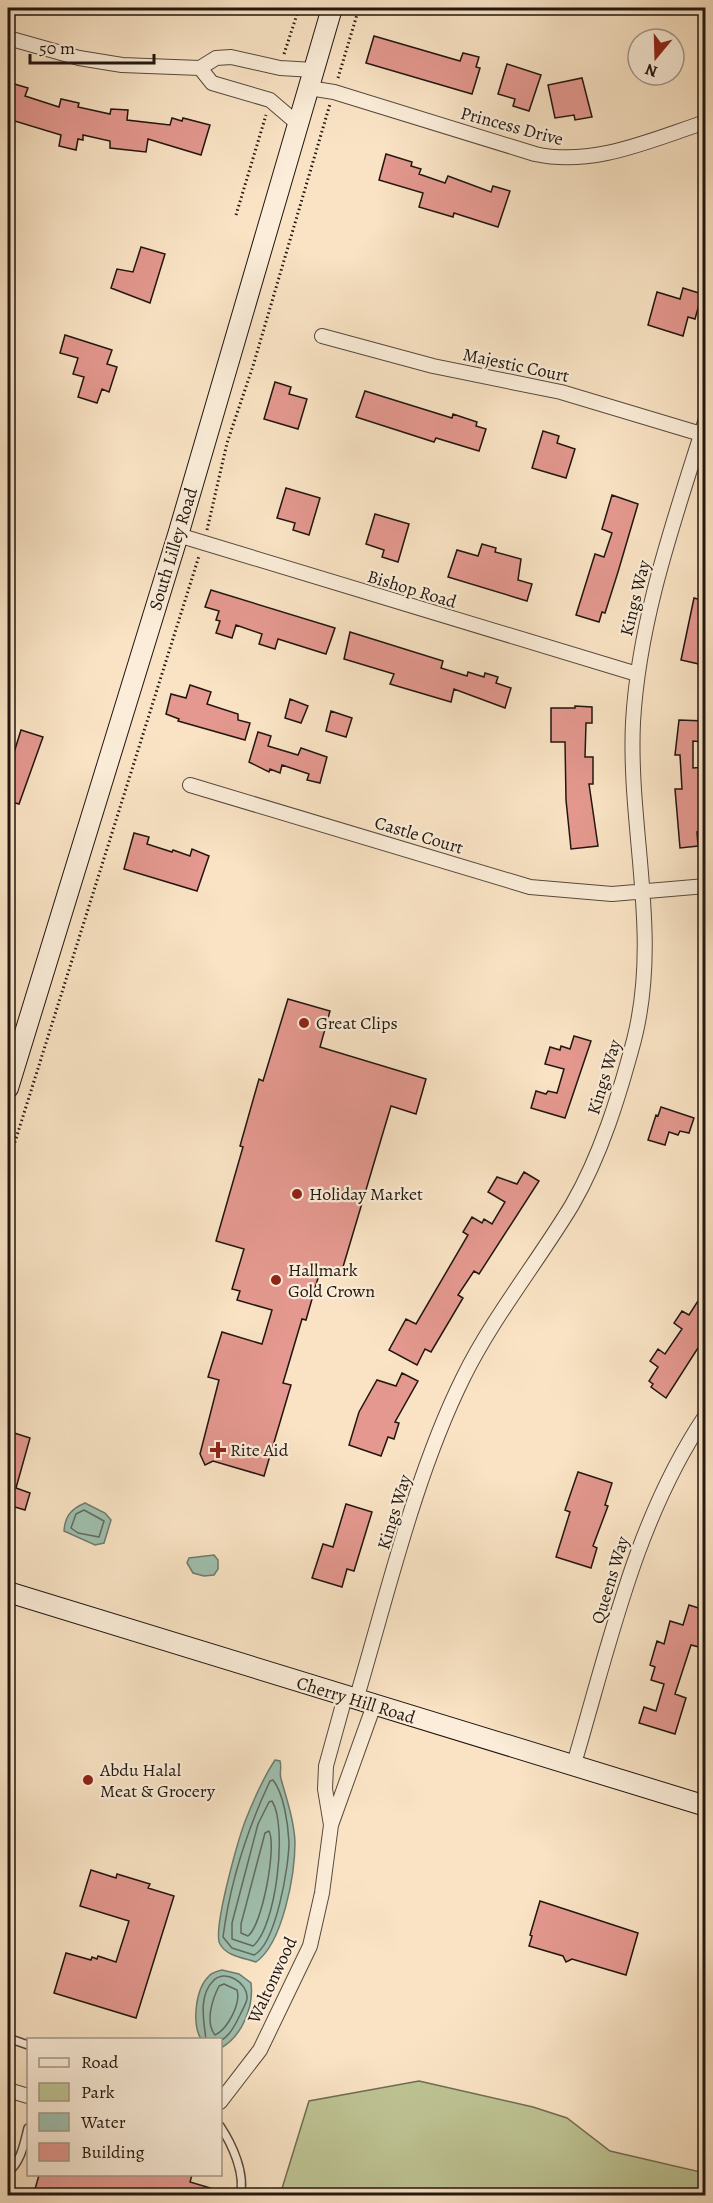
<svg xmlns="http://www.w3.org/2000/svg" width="713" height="2203" font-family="Alegreya,serif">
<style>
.green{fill:#bec494;stroke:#706d52;stroke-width:1.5}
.water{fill:#9fbfae;stroke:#6d7b6e;stroke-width:1.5}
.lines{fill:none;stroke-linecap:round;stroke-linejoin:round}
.shore{stroke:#606a5e;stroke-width:1.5}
.building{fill:#e4988f;stroke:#21160f;stroke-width:1.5}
.lane-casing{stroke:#57493c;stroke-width:10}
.street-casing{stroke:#57493c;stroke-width:16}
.secondary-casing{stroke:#21160f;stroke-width:22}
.path{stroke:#21160f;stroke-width:3;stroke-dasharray:1.5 3;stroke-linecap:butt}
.lane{stroke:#fbedd9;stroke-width:7}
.street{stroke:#fbedd9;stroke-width:14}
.secondary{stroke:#fbedd9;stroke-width:20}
.poi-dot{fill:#8f2418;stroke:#fbedd9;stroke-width:2}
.labels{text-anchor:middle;stroke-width:4.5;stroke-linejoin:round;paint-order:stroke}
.street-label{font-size:18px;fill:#21160f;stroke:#fbedd9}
.poi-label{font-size:18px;fill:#21160f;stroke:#fbedd9;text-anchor:start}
</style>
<rect width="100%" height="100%" fill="#f9e3c4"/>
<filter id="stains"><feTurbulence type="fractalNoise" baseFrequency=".00333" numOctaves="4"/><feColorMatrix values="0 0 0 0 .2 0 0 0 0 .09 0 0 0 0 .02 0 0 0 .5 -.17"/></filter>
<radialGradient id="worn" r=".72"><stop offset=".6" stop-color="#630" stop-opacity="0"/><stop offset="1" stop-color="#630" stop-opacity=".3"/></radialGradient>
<!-- green -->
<path class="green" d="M419,2081L533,2107L567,2118L610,2151L705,2173V2195H280L309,2101Z"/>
<!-- water -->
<path class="water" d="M85,1503L105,1513L111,1520L104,1543L95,1545L64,1531C65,1516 71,1509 85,1503Z
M214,1555L218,1560V1569L214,1575L204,1576L193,1573L187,1563L189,1558Z
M275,1760L280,1761C282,1768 279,1773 281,1779C287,1800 294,1821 295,1842C295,1874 283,1943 256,1962C244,1958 226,1956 220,1944C212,1930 239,1837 246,1819C254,1799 263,1778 275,1760Z
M222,1970L239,1974L251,1983C254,2007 242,2036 221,2048L220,2040L201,2039C192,2024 195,1989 209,1976C211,1973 218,1971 222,1970Z"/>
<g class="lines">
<!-- shore -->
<path class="shore" d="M84,1510L104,1521L99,1537L78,1533L71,1528L76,1514Z
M273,1780C284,1794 288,1824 289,1842C289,1866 276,1944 254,1955L232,1948L223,1937C230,1883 247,1830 270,1781Z
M272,1801C288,1826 276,1928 253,1946L232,1939V1923L258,1824L269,1802Z
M269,1831C277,1847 262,1926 248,1936L241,1933V1924L265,1833Z
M224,1984L237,1990C241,2003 228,2029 215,2035C205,2022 212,2000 219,1986Z
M206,2040C204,2022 198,1996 213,1981C225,1968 248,1983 247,1998C247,2003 242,2010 240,2015C235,2025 230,2036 220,2041"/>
</g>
<!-- building -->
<path class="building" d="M374,36L460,61L463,53L479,57L476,67L480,68L472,94L366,63Z
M507,64L541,75L529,111L513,106L515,99L498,94Z
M582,78L592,117L575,120L574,115L555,118L548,85Z
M11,83L28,88L25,96L59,107L61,99L79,103L78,107L110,114L111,109L128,110L127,120L170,125L172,118L182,121L183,118L210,125L201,155L148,139L146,152L110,148V141L83,135V140L78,139L76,150L59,146L61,135L8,119V94Z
M386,154L412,162L411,166L421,169L419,174L445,183L448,176L491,192L493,186L510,191L498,227L454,213L453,217L419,207L423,193L379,180Z
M141,247L165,254L150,303L111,288L117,269L133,272Z
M683,288L702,294L695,319L688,317L683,336L648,325L657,292L680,299Z
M65,335L112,350L107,364L117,367L109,392L102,389L97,403L78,397L84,377L73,374L78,358L60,353Z
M275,382L291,387L289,394L307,399L298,429L264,419Z
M365,391L452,418L453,414L477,422L476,426L486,429L479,451L436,438L434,442L356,417Z
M543,431L559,436L557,443L575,449L566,478L532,468Z
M286,488L320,498L309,535L293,530L295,523L277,518Z
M612,495L638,504L618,572L605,613L602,612L599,622L576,615L595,554L604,557L612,533L602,529Z
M375,514L409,524L398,562L382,557L384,550L366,544Z
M482,544L496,548L495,552L521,559L518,580L532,584L527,601L448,577L457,550L478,556Z
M211,590L335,628L326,654L278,639L275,649L259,644L262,634L236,625L232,638L216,633L220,621L216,620L219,611L205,607Z
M694,598L705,601V650H702L699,664L681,660Z
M350,632L443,661L441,668L467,676L468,672L484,677L485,673L498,677L496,683L511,688L505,708L454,689L451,702L390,684L394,674L344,659Z
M190,685L211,692L207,704L238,714V720L250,723L245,740L178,721L179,719L166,714L171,694L186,698Z
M290,699L308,706L301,723L285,718Z
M575,706L592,707V723H586L585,757H593V784H589L598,846L571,849L566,800L565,742H551V708H575Z
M331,711L352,718L346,737L326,731Z
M679,720L705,721V738L703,737V742L693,741V768L705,767V831L697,832L698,846L680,848L675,789H682L680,755H675Z
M21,730L43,737L19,804L8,801V758L12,759Z
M258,732L271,736L268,746L298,755L301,748L327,757L320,783L307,780L309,774L282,765L280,773L270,769L269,772L249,762Z
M134,833L149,837L147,844L172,852L173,850L190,856L192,849L209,856L197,891L124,869Z
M288,999L330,1011L320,1047L426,1079L416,1114L391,1106L340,1277L320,1271L306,1320L302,1319L283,1383L291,1385L264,1476L213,1461L205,1465L200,1454L219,1380L208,1377L222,1332L262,1344L272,1310L237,1300L240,1291L232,1289L244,1249L216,1241L243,1147L240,1146L259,1079L263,1081Z
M574,1036L591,1041L565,1118L531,1108L536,1091L546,1094L548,1091L557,1093L564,1069L545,1064L550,1047L560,1050L561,1046L570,1049Z
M661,1107L694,1118L689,1133L680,1131L678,1135L669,1132L665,1145L648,1140L656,1115L658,1116Z
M524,1172L539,1181L479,1274L474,1271L458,1295L463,1298L431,1352L425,1349L417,1365L389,1350L406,1319L416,1324L468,1235L463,1232L472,1217L482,1223L484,1219L492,1224L505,1202L488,1192L497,1177L517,1184Z
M705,1290V1337L666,1398L651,1387L653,1384L649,1381L658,1367L650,1361L658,1349L665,1354L682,1329L674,1323L682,1311L689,1315Z
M402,1373L418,1381L395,1422L399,1423L394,1439L388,1437L381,1456L349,1445L359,1412L377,1380L396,1386Z
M8,1431L30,1438L16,1488L30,1493L25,1510L8,1505Z
M578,1472L612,1483L605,1505L608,1506L593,1546L597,1548L591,1568L556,1557L570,1512L565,1510Z
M346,1504L372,1512L354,1571L347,1569L342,1587L312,1578L323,1544L333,1547Z
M689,1605L705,1610V1625L699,1647L691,1645L675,1694L686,1698L675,1734L639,1723L644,1707L656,1711L664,1684L651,1680L655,1667L650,1665L657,1641L664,1644L670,1621L683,1625Z
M91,1870L116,1878L117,1874L150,1884L148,1888L174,1896L136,2018L54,1993L66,1953L91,1960L92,1957L97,1959L98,1956L116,1962L129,1921L80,1906Z
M540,1901L638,1933L626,1975L572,1959L566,1962L563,1956L529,1946L532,1936L530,1935Z
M39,2175H192L190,2182L224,2192V2196H33Z"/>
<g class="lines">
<!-- lane casing -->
<g class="lane-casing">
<path id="lane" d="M8,2038L28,2045
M220,2126C232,2144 246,2174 240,2196
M8,2172C21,2162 24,2144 28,2128"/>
</g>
<!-- street casing -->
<g class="street-casing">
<path id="street" d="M8,38L79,58L122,65L200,68
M309,88L334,92L535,154C594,167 650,140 706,122
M298,124L270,100L212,83L200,68L216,58L231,57L280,68L314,70
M322,336L433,366L561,392L701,434
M178,535L637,674
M190,785L530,887L612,894L706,886
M345,1697L326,1766L325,1789L331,1825L374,1705
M356,1700C387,1596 415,1475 463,1378C493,1317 537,1263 572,1205C601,1155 619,1096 634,1040C661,934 628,829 633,722C639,618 675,518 706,419
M573,1767C609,1647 635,1520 706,1415
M8,2090L28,2096
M220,2102L260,2050L310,1946L322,1893L331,1825"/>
</g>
<!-- secondary casing -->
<g class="secondary-casing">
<path id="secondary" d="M8,1088L178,535L332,8
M8,1592L706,1806"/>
</g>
<!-- path -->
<path class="path" d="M284,54L299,8
M338,78L359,8
M236,215L266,115
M207,530L227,443L253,366L330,104
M8,1164L199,556"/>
<!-- lane -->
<use href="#lane" class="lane"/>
<!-- street -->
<use href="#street" class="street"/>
<!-- secondary -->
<use href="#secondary" class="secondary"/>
</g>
<!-- markers -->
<g class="poi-dot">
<circle cx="304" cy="1023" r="6"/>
<circle cx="297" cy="1194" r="6"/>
<circle cx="276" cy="1280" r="6"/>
<path d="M215 1441h6v6h6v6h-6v6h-6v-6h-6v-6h6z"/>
<circle cx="88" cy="1780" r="6"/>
</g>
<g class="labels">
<!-- street labels -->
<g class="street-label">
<text transform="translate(512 126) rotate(15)" y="6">Princess Drive</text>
<text transform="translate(516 365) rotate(12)" y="6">Majestic Court</text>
<text transform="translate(173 549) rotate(-73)" y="6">South Lilley Road</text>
<text transform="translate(412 589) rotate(17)" y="6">Bishop Road</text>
<text transform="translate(635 598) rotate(-76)" y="6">Kings Way</text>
<text transform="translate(419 835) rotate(17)" y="6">Castle Court</text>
<text transform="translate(604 1077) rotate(-73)" y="6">Kings Way</text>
<text transform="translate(394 1512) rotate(-73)" y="6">Kings Way</text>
<text transform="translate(610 1580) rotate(-73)" y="6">Queens Way</text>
<text transform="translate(356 1700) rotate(17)" y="6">Cherry Hill Road</text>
<text transform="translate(272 1980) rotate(-65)" y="6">Waltonwood</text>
</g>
<!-- poi labels -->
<g class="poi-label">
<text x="316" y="1029">Great Clips</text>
<text x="309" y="1200">Holiday Market</text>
<text x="288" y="1276">Hallmark<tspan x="288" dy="21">Gold Crown</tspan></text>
<text x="230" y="1456">Rite Aid</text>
<text x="100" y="1776">Abdu Halal<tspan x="100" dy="21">Meat &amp; Grocery</tspan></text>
</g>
</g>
<!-- margin -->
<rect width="713" height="2203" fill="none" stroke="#f9e3c4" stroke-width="30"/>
<rect x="9" y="9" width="695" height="2185" fill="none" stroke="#21160f" stroke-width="3"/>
<rect x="15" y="15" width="683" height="2173" fill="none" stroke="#21160f" stroke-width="1.5"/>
<!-- legend -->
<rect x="27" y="2038" width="195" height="138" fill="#fbedd9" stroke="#a49788" stroke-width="1.5"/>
<rect x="39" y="2058" width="30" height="9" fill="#fbedd9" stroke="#a49788" stroke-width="1.5"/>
<text x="81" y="2068" font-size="18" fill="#21160f">Road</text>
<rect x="39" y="2083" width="30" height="18" fill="#bec494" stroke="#a49788" stroke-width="1.5"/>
<text x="81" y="2098" font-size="18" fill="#21160f">Park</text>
<rect x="39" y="2113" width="30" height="18" fill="#9fbfae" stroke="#a49788" stroke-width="1.5"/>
<text x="81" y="2128" font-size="18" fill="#21160f">Water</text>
<rect x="39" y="2143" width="30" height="18" fill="#e4988f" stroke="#a49788" stroke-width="1.5"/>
<text x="81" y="2158" font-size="18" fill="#21160f">Building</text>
<!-- north arrow -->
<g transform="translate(656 57) rotate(199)"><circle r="28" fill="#fbedd9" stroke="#a49788" stroke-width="1.5"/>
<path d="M0-4.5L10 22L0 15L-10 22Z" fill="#8f2418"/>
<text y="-9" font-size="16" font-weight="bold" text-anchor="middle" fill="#21160f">N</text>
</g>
<!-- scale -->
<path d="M30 54v9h124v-9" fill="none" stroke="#21160f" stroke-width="3"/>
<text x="39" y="54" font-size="18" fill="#21160f" stroke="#fbedd9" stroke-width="4.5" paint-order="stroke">50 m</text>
<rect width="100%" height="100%" filter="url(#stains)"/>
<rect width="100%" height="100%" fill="url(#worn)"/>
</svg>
